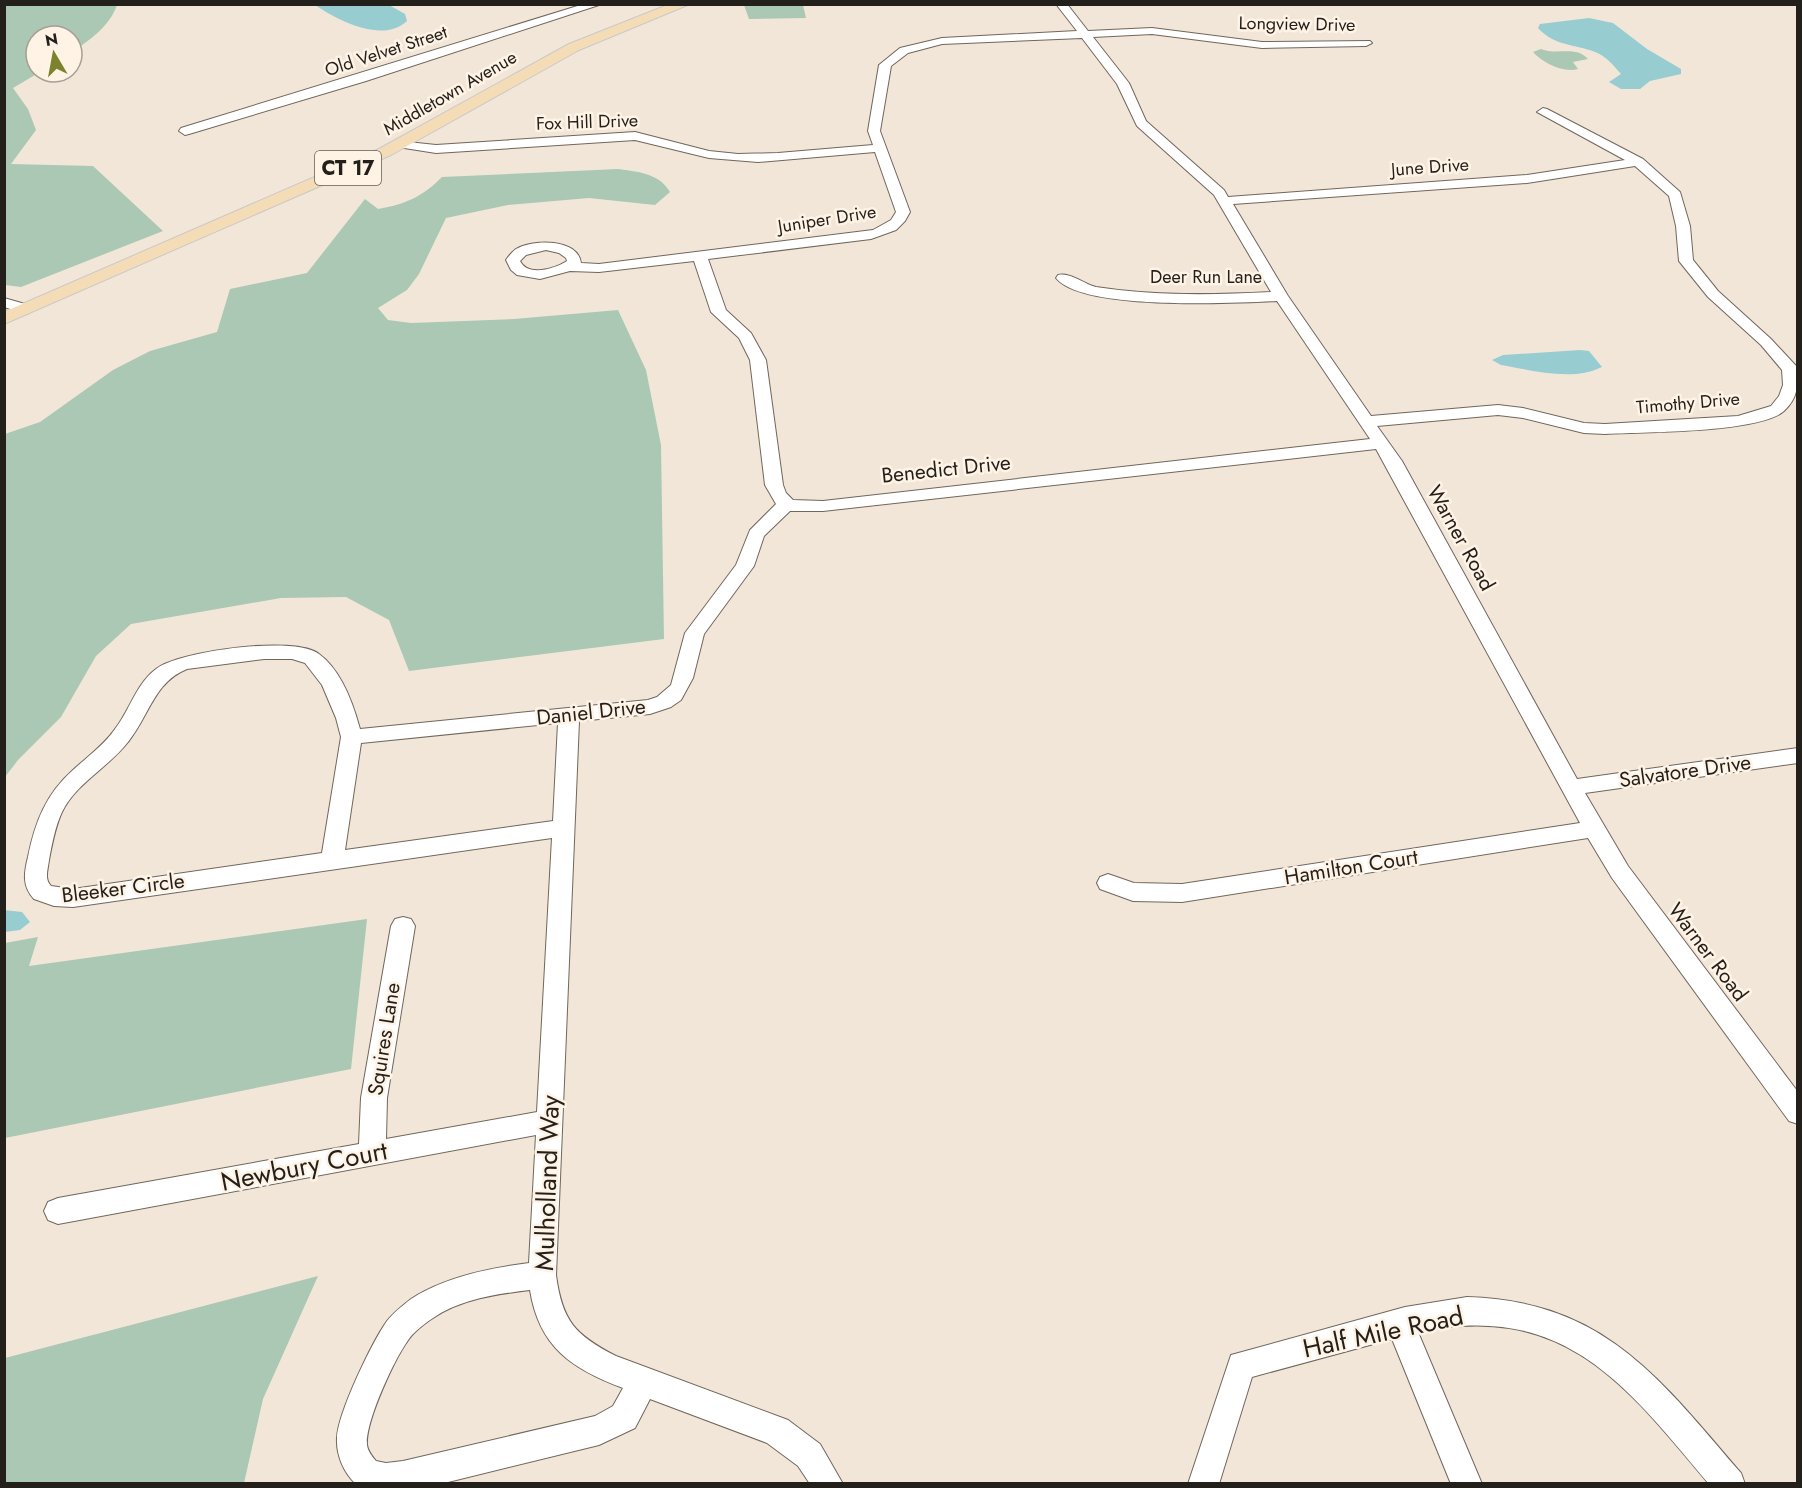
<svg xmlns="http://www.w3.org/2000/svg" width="1802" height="1488" font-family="Jost,sans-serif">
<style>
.green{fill:#abc8b4}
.water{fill:#97ccd1}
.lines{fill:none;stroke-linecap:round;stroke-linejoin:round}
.minor-casing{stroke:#71665b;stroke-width:2}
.major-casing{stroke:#cac9c8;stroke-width:2}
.minor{fill:#fff;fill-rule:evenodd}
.major{fill:#f4ddb6;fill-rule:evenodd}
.labels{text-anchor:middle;stroke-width:5;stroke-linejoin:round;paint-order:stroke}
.far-street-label{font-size:18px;fill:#231f1a;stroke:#fff3e6}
.shield{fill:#fff3e6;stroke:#655f57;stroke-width:1.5}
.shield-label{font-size:20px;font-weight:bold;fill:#231f1a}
.street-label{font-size:21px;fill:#231f1a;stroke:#fff3e6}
.near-street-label{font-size:26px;fill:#231f1a;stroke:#fff3e6}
</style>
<rect width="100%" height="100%" fill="#f2e6d9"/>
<!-- green -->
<path class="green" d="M4,5H117C109,27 91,39 72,52V36H36V72H40L13,88L28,109L36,130L11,164L93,166L163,231L21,287L5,285Z
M744,5H803L806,18L749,19Z
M1541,49C1557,56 1575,45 1588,59L1573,62L1578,69C1563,73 1543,63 1533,52Z
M618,169C638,172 659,173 670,192L655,205L589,198L508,205L446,218L419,274L407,290L378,308L388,320L411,323L514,319L618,310L646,370L661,445L664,639L409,671L389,620L346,597L281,598L131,624L96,656L61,717L18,760L5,777V434L40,422L113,370L150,351L217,332L230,289L307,273L365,199L378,209C406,204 422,197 442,177Z
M367,919L351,1069L5,1138V943L38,937L29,966Z
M318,1276L263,1399L244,1483H5V1358Z"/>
<!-- water -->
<path class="water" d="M315,5H389L405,14L407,21C383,44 337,20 315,5Z
M1589,18L1613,23L1647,49L1681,69V74L1650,81L1640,89H1621L1609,82L1621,74C1614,66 1606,56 1595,52C1575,44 1554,46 1538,28L1540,24Z
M1580,350L1589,351L1602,367C1571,382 1532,370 1501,365L1492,360L1503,355Z
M4,910L22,912L30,922L20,930L5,932Z"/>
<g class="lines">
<!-- minor casing -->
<g class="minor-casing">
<path id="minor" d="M584,4H602L366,81L189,134L185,135L179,131L181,128Z
M1056,4H1067L1088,31L1152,28L1262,42L1370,41L1372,43L1366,46L1262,48L1152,34L1093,37L1129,83L1146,121L1224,190L1228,197L1527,175L1625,160L1537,112L1543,108L1547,109L1643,159L1680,192L1690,226L1693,260L1718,291L1771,339L1798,368C1798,385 1798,398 1784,411C1760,433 1641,432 1605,434L1584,433L1523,418L1498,415L1377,426L1402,461L1577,779L1798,748V763L1585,793L1628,866L1798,1092V1124L1789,1121L1612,878L1588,838L1182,902L1133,901L1100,889L1097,883L1100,877L1108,874L1134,883L1182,884L1580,823L1376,449L823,511H790L764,536L754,566L704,634L693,678L681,700L671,707L650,714L579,721L556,1275C562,1321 575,1335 616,1356L788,1420L820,1444L843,1484H810L798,1466L767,1443L650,1399L635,1428L599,1445L440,1484H356C344,1473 336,1455 337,1438C338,1413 372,1342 387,1321C394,1312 402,1306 411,1299C445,1277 489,1268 529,1263L536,1135L58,1224L48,1220L44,1211L48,1202L58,1198L359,1144L361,1098L391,926L395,919L403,917L411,919L415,926L387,1098L386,1139L537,1112L552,838L73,907L54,906L34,899C22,886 24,873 28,857C35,822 46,794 73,770C87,757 104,745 115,729C130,710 136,684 156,669C178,651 296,635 319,654C341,670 353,703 360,729L648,700L657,697L671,685L685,633L736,565L750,530L776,504L765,485L750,360L739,338L711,312L694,261L599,272L570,271L540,279L517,275L511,270L506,260C508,257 512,252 516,249C533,239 578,238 581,263L599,264L873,230L891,220L896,212L875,152L758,162L709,158L635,140L436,153L398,147L397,144L398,141L436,145L635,132L709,151L738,154L778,153L873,145L868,131L879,65L900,48L942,38L1077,31ZM1082,38L1117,84L1137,126L1214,195L1271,292C1213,295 1154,296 1096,287C1084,284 1070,272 1058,275L1056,278C1082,311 1234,303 1277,301L1370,439L823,501L793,500L786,493L783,485L766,360L751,333L726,310L708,259L871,239L896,230L905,221L910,212L880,131L891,66L908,53L942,44ZM1635,166L1669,196L1676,226L1679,261L1708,297L1761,345L1782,370L1783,385L1779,396L1771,406L1738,416L1605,424L1584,423L1523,408L1498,405L1371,416L1288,296L1233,204L1527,183ZM546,250L559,253L566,258L567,261C554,269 528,277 520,261L526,255ZM264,659H292L305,663L322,685L336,718L341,737L322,853L73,889L51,886C44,879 48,869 49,860C52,844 55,827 62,812C76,783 109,767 128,742C149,716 154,682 187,669ZM558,723L553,821L345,850L361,743ZM530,1290C539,1347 572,1369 623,1388L613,1406L595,1416L403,1461L386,1463L376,1461C372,1456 368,1452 367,1445C365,1422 396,1354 412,1335C418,1329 425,1323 433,1318C461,1299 497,1294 530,1290Z
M4,298L32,306L35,309L27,314L4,307Z
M1467,1297C1604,1301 1659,1378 1741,1473L1745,1484H1709C1625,1384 1564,1301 1418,1332L1482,1484H1451L1392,1339L1252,1377L1219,1484H1188L1231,1355L1405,1307Z"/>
</g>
<!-- major casing -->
<g class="major-casing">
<path id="major" d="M670,4H690L579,50L391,155L4,324V312L379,149L569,44Z"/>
</g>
<!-- minor -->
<use href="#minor" class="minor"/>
<!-- major -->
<use href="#major" class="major"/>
</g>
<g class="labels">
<!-- far-street labels -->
<g class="far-street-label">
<text transform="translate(1297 24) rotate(1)" y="6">Longview Drive</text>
<text transform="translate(386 51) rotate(-18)" y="6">Old Velvet Street</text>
<text transform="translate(450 93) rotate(-30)" y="6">Middletown Avenue</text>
<text transform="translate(587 122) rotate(-2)" y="6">Fox Hill Drive</text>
<text transform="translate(1430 167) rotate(-4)" y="6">June Drive</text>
<text transform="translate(827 219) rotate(-9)" y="6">Juniper Drive</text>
<text x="1206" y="283">Deer Run Lane</text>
<text transform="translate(1688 403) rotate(-5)" y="6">Timothy Drive</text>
</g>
<!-- shield labels -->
<rect class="shield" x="315" y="151" width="66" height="34" rx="4.5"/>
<g class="shield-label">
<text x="348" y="175">CT 17</text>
</g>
<!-- street labels -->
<g class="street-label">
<text transform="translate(946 469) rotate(-6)" y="7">Benedict Drive</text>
<text transform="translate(1461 538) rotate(61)" y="7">Warner Road</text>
<text transform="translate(591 712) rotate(-6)" y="7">Daniel Drive</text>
<text transform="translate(1685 771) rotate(-8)" y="7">Salvatore Drive</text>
<text transform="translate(1351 867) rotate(-9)" y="7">Hamilton Court</text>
<text transform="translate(123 888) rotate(-7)" y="7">Bleeker Circle</text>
<text transform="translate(1708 952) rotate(53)" y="7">Warner Road</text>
<text transform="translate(384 1039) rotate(-81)" y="7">Squires Lane</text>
</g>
<!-- near-street labels -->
<g class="near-street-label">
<text transform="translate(304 1166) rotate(-11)" y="9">Newbury Court</text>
<text transform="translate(547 1183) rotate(-88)" y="9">Mulholland Way</text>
<text transform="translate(1383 1332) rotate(-12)" y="9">Half Mile Road</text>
</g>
</g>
<!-- border -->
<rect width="1802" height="1488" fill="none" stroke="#231f1a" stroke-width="12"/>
<!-- north arrow -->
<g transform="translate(54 54) rotate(350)"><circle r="28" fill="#fff3e6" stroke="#a79e94" stroke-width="1.5"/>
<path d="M0-4.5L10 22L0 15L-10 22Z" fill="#7c822d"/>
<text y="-9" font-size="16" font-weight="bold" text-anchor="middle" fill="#231f1a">N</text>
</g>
</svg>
